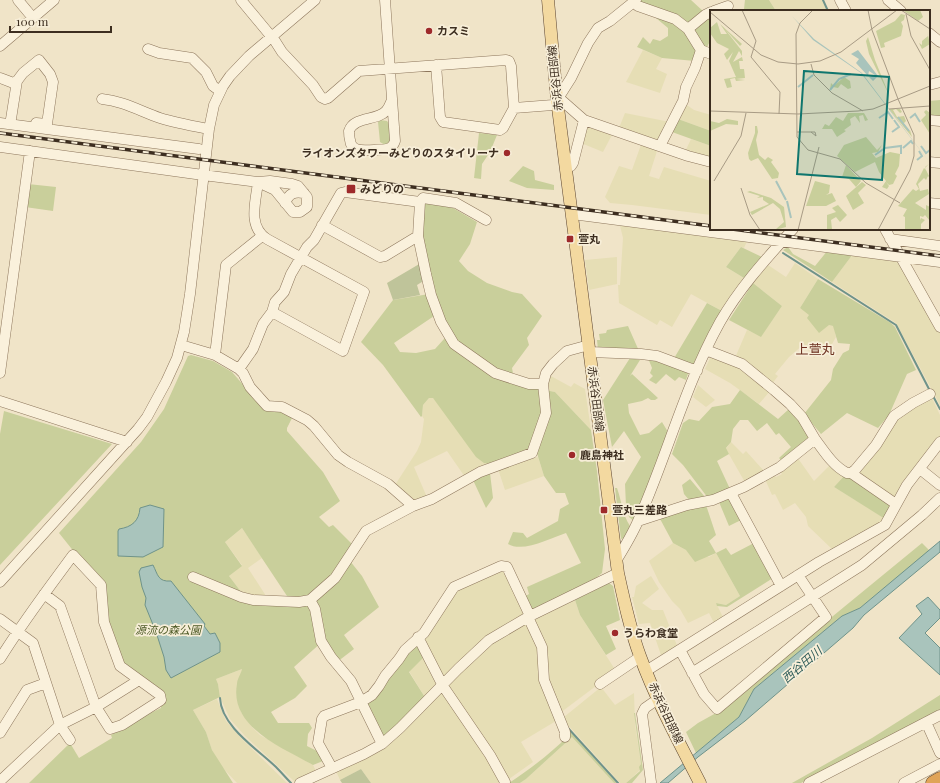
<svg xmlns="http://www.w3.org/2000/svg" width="940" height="783" font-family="'Playfair Display','Noto Sans JP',serif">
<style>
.farmland{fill:#e6deb5}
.green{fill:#c9cf9b;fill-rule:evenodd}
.cemetery{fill:#bfc49a}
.water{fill:#a9c4bc;stroke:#6f938a}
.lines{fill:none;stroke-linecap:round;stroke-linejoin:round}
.stream{stroke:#6f938a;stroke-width:2}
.minor-casing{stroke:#8d765c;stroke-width:11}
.major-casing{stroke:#5b4430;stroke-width:13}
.highway-casing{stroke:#5b4430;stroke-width:15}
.minor{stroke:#faf1dc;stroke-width:10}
.major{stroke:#f3d9a0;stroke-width:12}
.highway{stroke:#e0a458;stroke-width:14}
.rail-casing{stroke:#3d2e20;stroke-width:3.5}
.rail{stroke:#f7eed8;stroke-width:2;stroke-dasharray:6;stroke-linecap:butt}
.poi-dot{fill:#9e2a2b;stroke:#f7eed8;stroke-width:1.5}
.labels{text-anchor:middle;stroke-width:3.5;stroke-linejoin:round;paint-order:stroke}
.poi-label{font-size:11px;font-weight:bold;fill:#3d2e20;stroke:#f7eed8;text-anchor:start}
.street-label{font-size:11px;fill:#3d2e20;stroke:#f7eed8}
.park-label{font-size:11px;font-style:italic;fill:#4d5a26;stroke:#f7eed8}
.water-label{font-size:12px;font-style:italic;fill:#2f5d5a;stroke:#f7eed8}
.quarter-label{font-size:13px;fill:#6b2e1e;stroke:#f7eed8}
.inset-river{fill:none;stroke:#a9c4bc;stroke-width:2}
.inset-road{fill:none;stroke:#a89b85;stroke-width:1}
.view{fill:#0f766e;fill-opacity:0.15;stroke:#0f766e;stroke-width:2}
.inset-edge{fill:none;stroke:#3d2e20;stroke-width:2}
</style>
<rect width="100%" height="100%" fill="#f0e4c8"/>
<!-- farmland -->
<path class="farmland" d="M769,0H822L828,11H776Z
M643,50L662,58L656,69L667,74L660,93L626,82Z
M684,103L694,110L711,115V131L678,119Z
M625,113L670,122L659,142L619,128Z
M586,125L613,133L603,152L581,143Z
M691,139L711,146V159L685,152Z
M642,142L658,148L649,176L659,179L664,167L711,181V215L632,205L610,203L605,197L619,166L632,170Z
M619,222L748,239L744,248L741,247L726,267L744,278L722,311L691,294L672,327L660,320L657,325L619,303L618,285H620L623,238Z
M853,254L899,261L935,326L940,332V405L896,323L832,282Z
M617,257V284L589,290L585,260Z
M795,263L818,279L800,308L829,325L834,326L836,337L832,344L814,358L804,344L789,357L775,374L778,376L772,384L735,358L747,330L761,336L782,306L753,283L768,265L786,277Z
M711,356L733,362L770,391L759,404L730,383L705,369Z
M549,375L571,387L574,383L585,389L591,430L555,392L546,390Z
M698,385L715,400L706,407L693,397Z
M931,396L940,415V438L896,501L856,473L894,421Z
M429,398H433L491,464L465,477L447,451L414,467L426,495L427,499L414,502L395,485L417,451L421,442L424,419L422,416L423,405Z
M731,442L743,454L746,451L765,472L746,484L726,449Z
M538,457L544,476L505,490L498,469Z
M797,457L814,481L831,464L845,475L834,487L855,500L860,502L885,519L834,551L808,526L806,517L795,503L783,510L775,494L772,495L765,479L773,474L776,477L782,474L780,470Z
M242,528L262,558L248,568L268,599L245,597L229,576L242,565L225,542Z
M673,543L686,550L709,557L716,553L740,596L726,605L716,603L724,619L715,625L709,613L688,623L680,609L672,601L659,582L649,561Z
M503,568L526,613L445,680L422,637L454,591Z
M651,576L659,589L642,603L652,610H663L678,648L662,658L650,623L639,624L632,597H634L636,586Z
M575,600L580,615L616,671L560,713L549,686L533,620Z
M525,622L539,645L556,721L521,742L533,762L509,779L447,687L448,684L485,647Z
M424,657L438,682L426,699L409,671Z
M242,669L241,712L252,727L260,735L313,765L316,771L299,778L295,782L245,736L230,719L220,697L218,684L216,679Z
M601,687L615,705L634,693L635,725L641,764L640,770L626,783H620L568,725L564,717Z
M443,691L501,781L498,783H371L361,769L340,780L336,771L368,757L401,734Z
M217,699L226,721L242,739L287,783H237L221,766L212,750L206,732L193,710Z
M572,737L614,783H520L526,779Z"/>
<!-- green -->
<path class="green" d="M639,0H691L704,12L687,24L638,1Z
M745,0H769L776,11H748L744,9Z
M650,13L673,22L684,30L698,51L695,61L662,58L637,47L643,37L650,44L653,39L660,41L668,36V28Z
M711,15V39L706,49L692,30Z
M940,100V118L929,116V101Z
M678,119L711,131V146L672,132Z
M380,120L387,121C391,126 392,137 390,143L385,145L380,142L378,122Z
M479,133L497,135L490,152L482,164L481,179L474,178Z
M523,166L534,171L535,180L554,185V190L527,188L509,181Z
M28,184L56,187L53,211L25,207Z
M428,202L453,208L477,222L470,244L459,261L468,271L487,283L512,292L522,294L542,316L527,338L529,345L512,368L515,384L555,392L591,430L597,471L605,549L602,573L590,583L535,610L530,608L524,597L529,594L527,587L581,563L566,533C551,538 523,553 508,544L513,532L523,533L527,538L558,521L560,509L569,504L565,493H556L544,476L536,450L491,464L484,463L476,457L433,398H429L423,405L422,416L421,417L383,365L361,342L393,300L429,294L437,314L394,343L400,352L416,353L435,349L444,339L451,335L443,321L423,253V205Z
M741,247L762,257L744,278L726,267Z
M788,247L793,254L815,266L828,250L853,254L832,282L783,250Z
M818,279L891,323L895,327L916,370L907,374L889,415L878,428L847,413L821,434L804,414L831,380L833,369L843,353L849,350L850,344L838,343L833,326L829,325L819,333L807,318L809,315L800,308Z
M753,283L782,306L761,337L729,320Z
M707,303L722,311L695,366L673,360Z
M628,326L639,351L598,350L597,340H600L599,334L606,333L607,330Z
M191,355L213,361L232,372L265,410L282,411L293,416L287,428V431L323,472L340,501L319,517L329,527L333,525L353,545L346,556L362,576L379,607L344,635L354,649L337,662L323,641L294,667L307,686L295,698L271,712L278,723H309L312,728L308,734L307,746L317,751L323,761L313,765C283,748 229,727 237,684C237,679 241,674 242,669L216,679L218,684L220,697L193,710L206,732L212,750L233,783H29L70,743L79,758L112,738L111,735L138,719L161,708V705L166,699L122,664L108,622L105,583L75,553L59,533L141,442L164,409L188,356ZM242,528L289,599L245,597L229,576L242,566L225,542Z
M630,358L640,360L630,376L632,374L658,398L655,400H651L648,398L642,401L628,404L629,413L640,435L649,433L662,422L668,432L634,521L629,517L626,506L625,484L641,457L624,431L612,447L603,400Z
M648,358L689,370L686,380L679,377L675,381L666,374L656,384L649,380L653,376L650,373L652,368Z
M740,390L778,419L789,409L800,420L811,438L783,462L779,458L791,447L779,433L776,435L767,423L757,431L748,420H740L733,429L731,442L726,448L729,454L717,461L730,489L708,498L683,465L672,454L683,423L689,419L699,421L712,407L730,404Z
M4,411L112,444L0,565V434Z
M490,473L493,498L486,508L473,480Z
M845,475L892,504L885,519C868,508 851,498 834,487Z
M690,479L705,497L690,501L684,494L682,485Z
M615,488H617C622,502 622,514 630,526L625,538L621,539Z
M728,499L730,500L741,520L729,526L719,502Z
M706,505L716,535L709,541L716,553L726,548L731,555L754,543L773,578L727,607L717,606L716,603L726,605L740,596L716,553L695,562L686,550L673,543L659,517Z
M922,543L930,551L860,608L842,616L754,689L739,717L696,753L686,732L698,723L716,713L749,685Z
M609,583L613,586L620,620L606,626L616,649L606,655L580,615L575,600Z
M417,644L424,657L409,672L426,699L382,738L366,703L387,678Z
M940,695V710L801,783H792L872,738Z
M634,713H635L643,770L632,783H626L640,771L639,767L641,764Z
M568,729L617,783H614L572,737L526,779L520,783H509C530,769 550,754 568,736Z"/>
<!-- cemetery -->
<path class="cemetery" d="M421,263L425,280L417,285L420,295L393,300L387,283Z
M361,769L371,783H342L340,780Z"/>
<!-- water -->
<path class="water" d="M150,505L164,509L163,547L143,557L118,556V531L119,529C132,527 139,521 140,508Z
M940,541V552L864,615L853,628L745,721L698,757L668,783H660L739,717L754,689L842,616L860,608Z
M153,565C158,575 158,582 171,581L205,624L204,626L210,634L215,633L220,643V652L171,678L166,670L164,657L156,632L145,605L146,598L142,587L139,572L141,568Z
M928,597L940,610V618L925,633L940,648V675L899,638L922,614L916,606Z"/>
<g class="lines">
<!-- stream -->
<path class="stream" d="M823,0L828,11
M783,253L896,325L930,391
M933,396L940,409
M220,698C221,726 257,749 276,767C281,772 286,778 291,783
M568,728L618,783"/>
<!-- minor casing -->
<g class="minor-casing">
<path id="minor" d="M18,0L33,18
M241,0L275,41L282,52L313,85L321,97L325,99L328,98L359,71L506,60L509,61L511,66L514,108L503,128L500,130L443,122L440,117L436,65
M385,0L395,141C394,144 393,146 390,148C385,150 379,150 374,150C365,150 351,153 350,140C349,137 349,133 349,131C354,116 377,121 386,111C389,108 390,104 392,100
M840,0L846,11
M888,0L901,11
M634,3L638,6L675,19L688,29L701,50L711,54
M714,11L728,6
M688,29L705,15L711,12
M929,33L940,42
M0,46L54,0
M148,49L159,53L192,58L206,72L213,86L220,91
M0,78L16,84
M929,85L940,82
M559,98L584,120L688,156L711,162
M102,99C123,101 140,111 160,118C176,123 193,126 209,129
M514,108L553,105L557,100L571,78L588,43L598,28L610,21L636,0
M11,119L17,81L23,73L39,60L50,74L53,82L47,124L36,123
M929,120L940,121
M0,123L199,149
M660,146L683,101L686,87L695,68L701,50
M0,147L203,175L258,182L270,181L292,184L298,186L307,197V207L300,212H293L275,190L258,182
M929,162L940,163
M566,167L571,166L573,163L584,120
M258,182C256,201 247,226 267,239L364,292L343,351L272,312
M285,203C289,194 293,191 304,193
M929,203L940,204
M572,214L940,262
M486,220L456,203L423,198L420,202L418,236L426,274L431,295L441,322L454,344L495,373L529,384H543
M322,225L380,257L385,256L418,236
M885,229L940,327
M890,239L940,246
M181,345L215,355L239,369L243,373L250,387L267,406L282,407L307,420L314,426L338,455L348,462L388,484L413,506
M590,352L641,354L657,356L697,371
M215,355L226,265L262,236
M239,369L253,349L263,324L272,312L275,302L284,292L291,274L307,247L314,240L341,193L345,192L420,202
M0,373L30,151
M0,401L127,442
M815,439C824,451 833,466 847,473H851L896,504
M920,469L940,485
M851,473L855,470L876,445L894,416L913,403L930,394
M731,493L781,586
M638,521L687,505L713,500L744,487L780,467L815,439L802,417L790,404L774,390L742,364L706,350
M616,561C624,548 632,535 638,521C667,456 685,385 720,322C740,287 767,258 793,229
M193,577L241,597L253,600L299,602L310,600L335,578L366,531L413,506L432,499L480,472L532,453L546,413L543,384L546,373L553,364L567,351L589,345
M0,582L138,429L147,417L166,382L177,358L184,332L190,294L209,129L214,105L223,86L230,76L249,56L315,0
M310,600L315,609L321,641L331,657L351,681L382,744
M528,617L542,647L544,680L565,732V737
M0,619L33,643L60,725L70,740
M418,637L443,686L490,755L505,782
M680,650L704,694L717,709L826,617L798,575
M0,659C22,623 48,589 73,555L101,585L104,622L120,666L160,695L161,700L122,725L110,729L96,707L60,606L44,594
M646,671L819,562L885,525L907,485L940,442
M692,673L862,565L922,515L940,498
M600,684L640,657
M926,722L940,753
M0,733L27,690L46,683
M332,768L318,743L322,719L324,716L361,702L372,695L379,686L385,676L399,659L405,650L424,633L454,587L501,566L507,567L530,616
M0,781L60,725L96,707L139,680
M651,782L642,714L645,708L658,699
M300,783L364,754L382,744L400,728L458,669L489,640L528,617L618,573
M809,783L940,715
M904,783L940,764"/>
</g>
<!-- major casing -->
<g class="major-casing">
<path id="major" d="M548,0L557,100L618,573C624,601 630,629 640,656C656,700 679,742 700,783"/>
</g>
<!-- highway casing -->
<g class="highway-casing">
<path id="highway" d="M933,783L940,779"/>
</g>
<!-- minor -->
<use href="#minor" class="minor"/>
<!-- major -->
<use href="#major" class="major"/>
<!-- highway -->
<use href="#highway" class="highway"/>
<!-- rail casing -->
<g class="rail-casing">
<path id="rail" d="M0,133L711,226
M732,229L940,256"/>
</g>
<!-- rail -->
<use href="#rail" class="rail"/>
</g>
<!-- markers -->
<g class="poi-dot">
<circle cx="429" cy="31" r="4"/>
<circle cx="507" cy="153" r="4"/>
<rect x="346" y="184" width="10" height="10" rx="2"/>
<rect x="566" y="235" width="8" height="8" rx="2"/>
<circle cx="572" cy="455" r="4"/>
<rect x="600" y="506" width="8" height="8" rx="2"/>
<circle cx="615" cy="633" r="4"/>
</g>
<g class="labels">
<!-- poi labels -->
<g class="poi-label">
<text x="437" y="35">カスミ</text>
<text x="499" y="157" text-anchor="end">ライオンズタワーみどりのスタイリーナ</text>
<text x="360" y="193">みどりの</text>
<text x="578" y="243">萱丸</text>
<text x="580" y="459">鹿島神社</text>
<text x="612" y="514">萱丸三差路</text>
<text x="623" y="637">うらわ食堂</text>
</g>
<!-- street labels -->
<g class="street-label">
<text transform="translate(555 78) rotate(-96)" y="4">赤浜谷田部線</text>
<text transform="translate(596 399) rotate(83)" y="4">赤浜谷田部線</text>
<text transform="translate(666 713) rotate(65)" y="4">赤浜谷田部線</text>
</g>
<!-- park labels -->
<g class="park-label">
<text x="168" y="634">源流の森公園</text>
</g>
<!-- water labels -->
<g class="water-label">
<text transform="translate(802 665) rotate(-41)" y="4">西谷田川</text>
</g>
<!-- quarter labels -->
<g class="quarter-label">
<text x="815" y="354">上萱丸</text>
</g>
</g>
<!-- overview -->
<g transform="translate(710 10)">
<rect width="220" height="220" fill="#f0e4c8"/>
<path d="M210,0L213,7L208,11L194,1ZM191,4L195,5L194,10L191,12L193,16L191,26L174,33L175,37L171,38L166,21L185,11ZM7,12L11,24H17L10,14L32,34L30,36L14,18L32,41V46L29,41L23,52L32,47L33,51H29L30,59H34L35,68L26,69L35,70L26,71L25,68L20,69L22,77L17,78L14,69L26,67L19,51L23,42L17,50L14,44L19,39L7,33L0,23V18ZM217,21L220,34L212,39L209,33L212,35V31L218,26ZM158,27L165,50L180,87L159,44L156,31ZM134,67L140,71L141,78L138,79L131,74L128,78L123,77L120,80L121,73L124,76ZM179,99H190L192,102L190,103L186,99L183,100L187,107L194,106L196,111L193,114L199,121L200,120L202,127ZM216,100L220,103V124L211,110L216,105L214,102ZM138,103H154L158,110L155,111L153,105L149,106L150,113L145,106L140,109L141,115L134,120L136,121L127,127L122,119H112L115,114L119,116L126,107L133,111ZM17,109L28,111V115L16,114L0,121V111L9,113ZM45,116H47L48,122L46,130L49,145L55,150L58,147L63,150L61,152L69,163L68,168L62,169L48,148L41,151L39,149L38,143L45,123ZM156,127L167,140L172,135L168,142L162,143L166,148L180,142L190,144L189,156L185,164L187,166L183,174L179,175L176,172L179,176L177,179L172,177L176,171L169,162L165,152L145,162L127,146L134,135ZM219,154L215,158L220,168L218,166L216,170L214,168L208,174L210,181L218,179L219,184L205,193L216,200V195L220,197V211L215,205L213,207L210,206V210L211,208L215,210L211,214V220H195V207L193,206L197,199L188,196L203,179L206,181L209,179L206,174L214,158L216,160L215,157ZM136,155L151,171L146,177L139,169L132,167ZM105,171L120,175L119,183L116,185L122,183L126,191L116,196H96ZM152,172L156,175L148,183L154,193L143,200L136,186ZM40,181L61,188L74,197L76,217L65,220L74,212L70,199L63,193L42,205L40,202L59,194L53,190V187L47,188L50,186L37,182ZM128,195L137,205L130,212L126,207L121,210L122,219L117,220V205L126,202L122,198Z" fill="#c9cf9b"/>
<path d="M82,6L104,29L152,63L220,153L151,63L103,30ZM148,40L168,66L163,71L159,67L165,65L159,61L158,66L146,53L149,49L141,44Z" fill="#a9c4bc"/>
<path class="inset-river" d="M88,77L103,65M120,80L129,69L141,64M188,107L199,121M169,108L178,102L183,109M200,108L205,104L210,112M182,122L189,117L184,110M211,136L216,143L220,140M175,138L191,136V144M193,138L201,131L203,134M165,145L175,138M207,150L212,146L209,141M66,171L76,190M77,191L81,208"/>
<path class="inset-road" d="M32,0L46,31L41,47L70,82L69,104M103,0L90,13L86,24L87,127L98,140L130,149L156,173L190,193M158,0L162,20M191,0L220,19M0,2L51,45L68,52L88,54L110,51L131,42L187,0M196,4L201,26L220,60M162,20L188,89L220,76M101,54L104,65L122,83L153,101M179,99L220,96M0,101L88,104L148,101L163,99L188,89L204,125V146L200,160L168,220M87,122H105L106,126L101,122M4,171L31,126L36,103M31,178L40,205L50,220M88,220L109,137"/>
<path class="view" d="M94,61L179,67L172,170L87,164Z"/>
<rect width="220" height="220" class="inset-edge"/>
</g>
<!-- scale -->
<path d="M10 26v6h101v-6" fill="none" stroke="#3d2e20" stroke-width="2"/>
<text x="16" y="26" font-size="12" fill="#3d2e20" stroke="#f7eed8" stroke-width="3" paint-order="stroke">100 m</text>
</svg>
